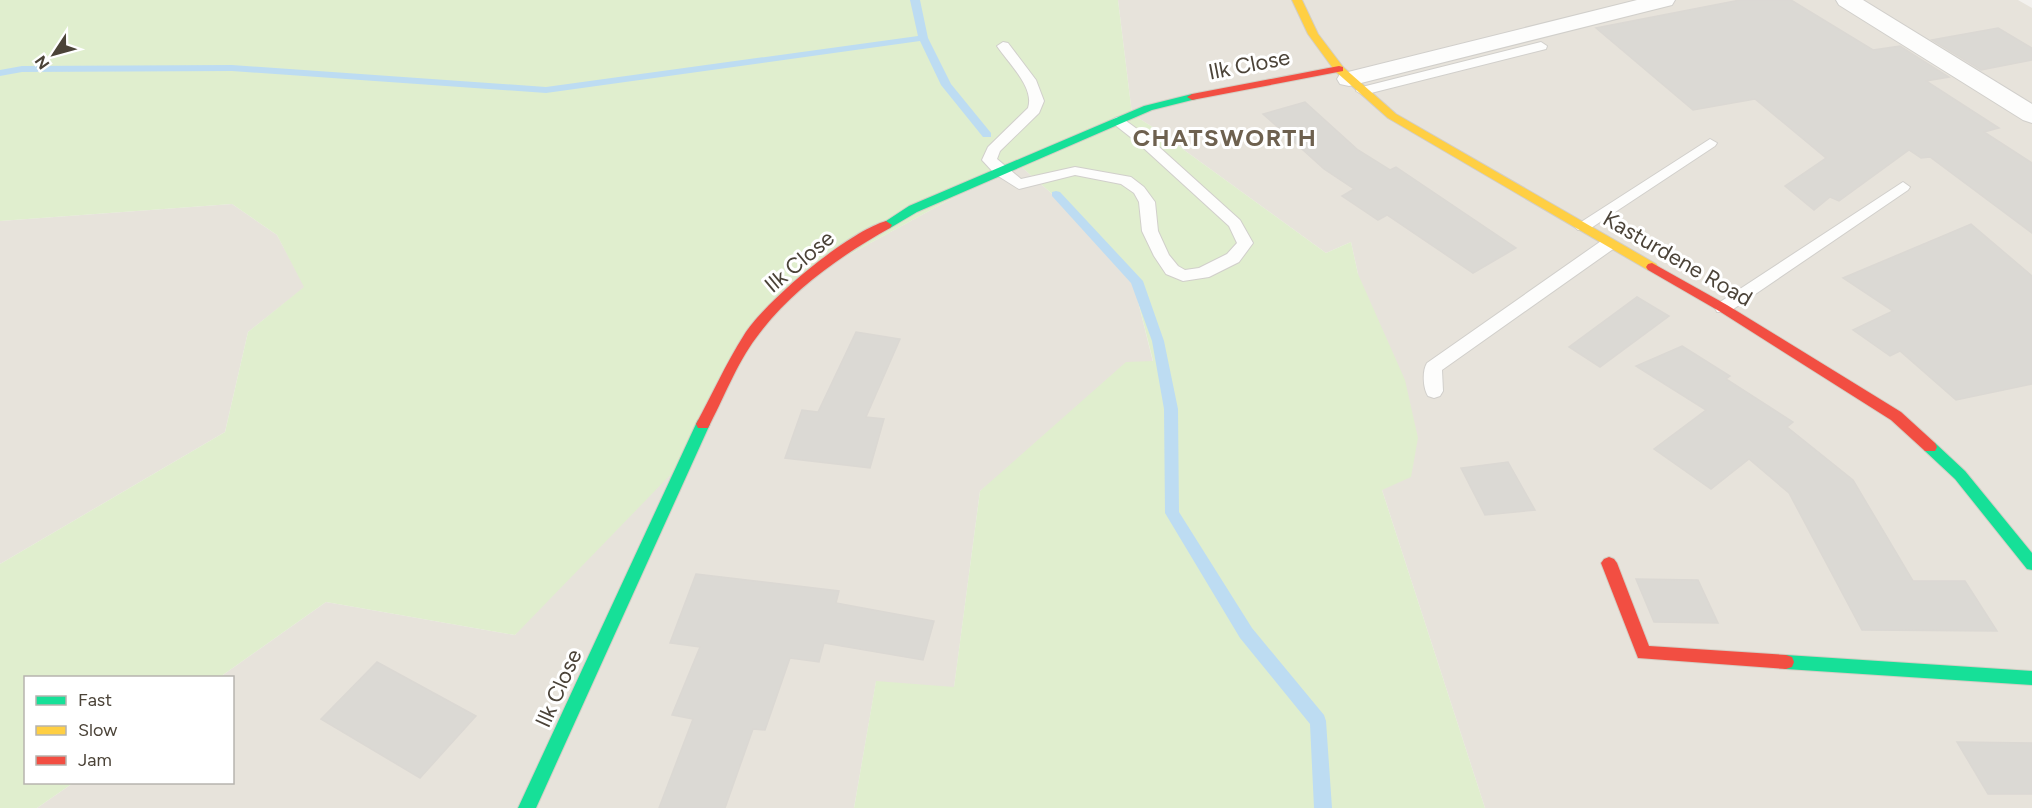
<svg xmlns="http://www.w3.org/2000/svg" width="2032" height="808" font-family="Figtree,sans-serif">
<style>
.residential{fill:#e7e3db}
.green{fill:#e0eece}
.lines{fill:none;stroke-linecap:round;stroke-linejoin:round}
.stream{fill:#bddcf2;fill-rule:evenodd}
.building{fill:#dbd9d4;stroke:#dbd8d3;stroke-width:1.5}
.lane-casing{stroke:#d1cfcb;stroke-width:2}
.street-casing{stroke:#d1cfcb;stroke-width:2}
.fast-casing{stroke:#d3cec4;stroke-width:2}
.slow-casing{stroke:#d3cec4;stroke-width:2}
.jam-casing{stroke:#d3cec4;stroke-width:2}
.lane{fill:#fdfdfc;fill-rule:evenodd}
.street{fill:#fdfdfc;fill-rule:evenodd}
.fast{fill:#16e098;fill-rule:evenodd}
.slow{fill:#ffcf43;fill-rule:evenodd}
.jam{fill:#f24e42;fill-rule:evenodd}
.labels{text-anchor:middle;stroke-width:6;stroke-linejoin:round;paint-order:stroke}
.street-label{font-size:22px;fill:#4b4338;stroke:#fff}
.far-district-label{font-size:24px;font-weight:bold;letter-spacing:1.5px;fill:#6e614f;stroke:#fff}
</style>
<rect width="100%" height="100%" fill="#f3f1ee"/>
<!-- residential -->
<path class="residential" d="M1118,0H2018L2032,8V808H1485L1382,490L1358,274L1351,242L1326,253L1151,126L1132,114Z
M1017,163L1050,192L1133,281L1153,362L980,491L954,688L876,682L854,808H37L73,783L232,782V678L220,677L326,602L515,635L786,289Z
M232,204L277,235L305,287L248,332L225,432L0,564V221Z"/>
<!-- green -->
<path class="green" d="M0,0H1118L1132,114L1151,126L1326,253L1351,242L1358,274L1405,380L1418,438L1411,477L1382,490L1485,808H854L876,681L954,687L980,491L1126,362L1153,361L1133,281L1050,192L1017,163L786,289L679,466L515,635L326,602L220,677L26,678V782L73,783L37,808H0V564L225,432L248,332L304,287L277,235L232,204L0,221Z"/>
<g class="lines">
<!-- stream -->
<path class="stream" d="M910,0H920L928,38L951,84L991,133V137H983L941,85L920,41L546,93L232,71L22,72L0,76V70L22,66L232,65L546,87L918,36Z
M1056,191L1060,192L1143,281L1164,341L1178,409L1179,512L1252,628L1324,715L1326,721L1332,808H1314L1310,724L1240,638L1165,513L1164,409L1152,341L1131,283L1052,196V192Z"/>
</g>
<!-- building -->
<path class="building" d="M1740,0H1791L1873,50L1900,46L1949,77L1926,81L1999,128L1984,132L2032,163V233L1930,157L1921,158L1909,150L1839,201L1830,197L1814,210L1785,186L1826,158L1755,99L1693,110L1596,28Z
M1998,28L2032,48V60L1981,70L1932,40Z
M1305,102L1358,150L1390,170L1396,167L1516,248L1473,273L1387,215L1378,220L1342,196L1354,189L1324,169L1263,114Z
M1971,224L2032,276V384L1956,400L1900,351L1890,356L1853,330L1893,311L1843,278Z
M1637,297L1669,316L1600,367L1569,347Z
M856,332L900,339L866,417L884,419L870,468L785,458L802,410L818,412Z
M1682,346L1730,376L1726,379L1793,422L1787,427L1853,480L1913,581H1965L1997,631L1862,630L1789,493L1749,459L1711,489L1654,449L1706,410L1636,366Z
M1508,462L1535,510L1485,515L1461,468Z
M696,574L839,591L836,603L934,621L923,660L824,643L819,662L790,658L765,730L753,729L725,808H659L693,719L672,715L700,647L670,643Z
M1636,579L1698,580L1718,623L1654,622Z
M377,662L476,716L420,778L321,719Z
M1957,742L2032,743V794H1988Z"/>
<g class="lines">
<!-- lane casing -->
<g class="lane-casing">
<path id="lane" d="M1003,42L1008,43L1036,80L1044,101L1039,113L1000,151L997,159L1021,179L1075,167L1131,177L1144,187L1155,202L1158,231L1169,255L1178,266L1185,270L1199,268L1227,254L1237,243L1229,226L1138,143L1110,121L1117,117L1122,118L1148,137L1240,220L1253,243L1239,262L1209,277L1183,281L1166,274L1154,256L1142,231L1139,202L1134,193L1121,184L1075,175L1019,189L995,174L982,160L988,147L1028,108C1035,87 1008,63 997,46Z
M1541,42L1547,46L1546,49L1363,95L1356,91L1358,88Z
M1710,139L1717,143L1715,146L1588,230H1578L1575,227L1578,224Z
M1903,182L1910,187L1908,190L1729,312H1717L1715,308L1717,304Z
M1610,238L1618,243L1616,247L1442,370L1443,391L1440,396L1434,398L1428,396C1423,388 1422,371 1427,363L1604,239Z"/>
</g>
<!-- street casing -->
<g class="street-casing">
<path id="street" d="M1637,0H1675L1672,5L1349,86L1340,84L1337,79L1340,74Z
M1836,0H1863L2032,104V123L2023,120L1839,5Z"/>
</g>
<!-- fast casing -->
<g class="fast-casing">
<path id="fast" d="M1192,94L1197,97L1196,99L1152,110L917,212L890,228L886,229L880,225L909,206L1144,106Z
M703,419L708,420L710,424L536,808H518L696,424L698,420Z
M1930,442L1935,443L1965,471L2032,553V570L2027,569L1955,479L1925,451L1923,447L1925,443Z
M1786,655L2032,671V685L1786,669L1780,667L1778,662L1780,657Z"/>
</g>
<!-- slow casing -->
<g class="slow-casing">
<path id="slow" d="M1292,0H1302L1318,34L1343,67L1396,114L1656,264L1658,267L1656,270H1648L1388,118L1335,71L1308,34Z"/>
</g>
<!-- jam casing -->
<g class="jam-casing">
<path id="jam" d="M1339,66L1343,67V71L1192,100L1187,97L1192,94Z
M886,221L892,225L890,228C840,256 790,291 756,338C737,363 723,400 708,428H698L696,424C712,395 726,363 744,335C765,301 848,232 886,221Z
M1652,263L1727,305L1901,412L1935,443L1937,447L1935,451H1925L1891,420L1719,311L1648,270L1646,267L1648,264Z
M1609,557L1614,559L1617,563L1649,646L1786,655L1792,657L1794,662L1792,667L1786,669L1638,658L1601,563L1604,559Z"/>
</g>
<!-- lane -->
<use href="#lane" class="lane"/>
<!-- street -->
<use href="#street" class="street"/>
<!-- fast -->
<use href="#fast" class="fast"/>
<!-- slow -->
<use href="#slow" class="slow"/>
<!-- jam -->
<use href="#jam" class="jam"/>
</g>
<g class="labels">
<!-- street labels -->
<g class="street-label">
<text transform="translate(1249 64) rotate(-11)" y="8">Ilk Close</text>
<text transform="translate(1678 258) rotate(30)" y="8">Kasturdene Road</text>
<text transform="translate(799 261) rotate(-40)" y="8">Ilk Close</text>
<text transform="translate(558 688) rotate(-66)" y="8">Ilk Close</text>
</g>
<!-- far-district labels -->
<g class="far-district-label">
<text x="1225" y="146">CHATSWORTH</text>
</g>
</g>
<!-- legend -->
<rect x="24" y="676" width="210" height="108" fill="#ffffff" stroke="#b7b4af" stroke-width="1.5"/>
<rect x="36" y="696" width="30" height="9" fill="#16e098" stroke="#b7b4af" stroke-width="1.5"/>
<text x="78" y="706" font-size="18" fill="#4b4338">Fast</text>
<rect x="36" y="726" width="30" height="9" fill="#ffcf43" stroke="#b7b4af" stroke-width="1.5"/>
<text x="78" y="736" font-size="18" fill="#4b4338">Slow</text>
<rect x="36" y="756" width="30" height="9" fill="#f24e42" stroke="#b7b4af" stroke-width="1.5"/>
<text x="78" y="766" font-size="18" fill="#4b4338">Jam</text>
<!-- north arrow -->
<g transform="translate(54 54) rotate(234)" stroke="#ffffff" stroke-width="4.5" paint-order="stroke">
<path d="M0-4.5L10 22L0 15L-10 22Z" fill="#4b4338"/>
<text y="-9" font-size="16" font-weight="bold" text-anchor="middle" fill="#4b4338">N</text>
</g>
</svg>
